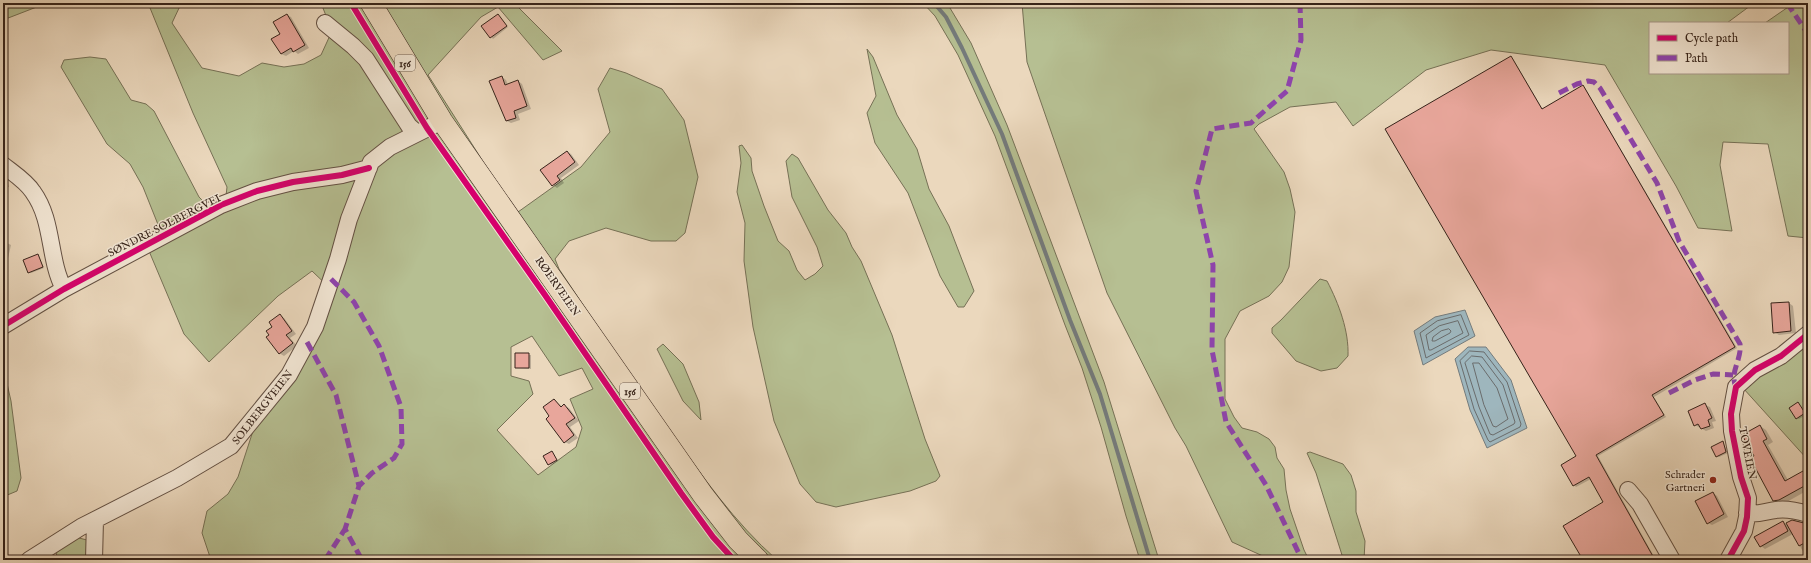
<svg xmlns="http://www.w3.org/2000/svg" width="1811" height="563" font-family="'IM FELL English',serif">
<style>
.green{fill:#b6bf92;stroke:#767156;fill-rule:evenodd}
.water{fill:#9eb6bd;stroke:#747b7c}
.shadow{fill:#0003}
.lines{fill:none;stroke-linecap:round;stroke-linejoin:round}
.shore{stroke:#6a6c6c;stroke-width:1}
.stream{stroke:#747b7c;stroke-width:4}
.building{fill:#e8a69b;stroke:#36231a}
.minor-casing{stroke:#635043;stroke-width:18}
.major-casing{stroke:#36231a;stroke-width:22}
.minor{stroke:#f2e6d4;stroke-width:16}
.major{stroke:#ebd8bd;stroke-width:21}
.quiet{stroke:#8e44ad;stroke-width:5;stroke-dasharray:10 5;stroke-linecap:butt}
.cycleway-casing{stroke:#f2e6d4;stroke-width:8}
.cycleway{stroke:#d6006c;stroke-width:6}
.poi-dot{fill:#8f2418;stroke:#f2e6d4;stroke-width:1.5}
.labels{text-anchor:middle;stroke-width:3;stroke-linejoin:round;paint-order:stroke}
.shield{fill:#f2e6d4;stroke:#6e5e52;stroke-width:1}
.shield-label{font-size:10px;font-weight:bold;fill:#36231a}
.street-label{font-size:11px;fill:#36231a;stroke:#f2e6d4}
.poi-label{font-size:11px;fill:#36231a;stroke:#f2e6d4;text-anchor:end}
</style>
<rect width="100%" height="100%" fill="#ebd8bd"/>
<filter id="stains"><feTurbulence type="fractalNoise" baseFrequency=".005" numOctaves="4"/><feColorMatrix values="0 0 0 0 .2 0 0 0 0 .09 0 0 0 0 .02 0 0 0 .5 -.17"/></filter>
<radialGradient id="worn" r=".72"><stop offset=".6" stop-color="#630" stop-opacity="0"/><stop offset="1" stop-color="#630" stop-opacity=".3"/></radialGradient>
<!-- green -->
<path class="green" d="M3,3H47L3,20Z
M148,3H184L180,6L172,23L202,68L239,76L262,63L284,67L304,64L321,55L332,31L321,3H514L562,51L543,60L498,7L481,17L428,75L484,163L518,212L581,167L610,132L598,89L610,68L626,73L662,89L684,120L698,177L685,233L676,241H651L606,228L569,241L555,259L559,269C595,323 631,376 669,429C702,476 734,522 777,560H211L202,533L207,511L228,494L238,477L253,431L334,292L312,271L278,296L209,362L184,334L149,251L159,227L143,187L130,164L107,144L61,67L64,60L90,57L106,59L131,100L146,104L154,111L199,197L205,203L211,205L226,196L227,187L193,113ZM532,336L559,376L582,368L593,389L570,399L582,428L576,447L538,475L497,430L533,394L529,381L511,376V347Z
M923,3H947L971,43L1007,125L1104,382L1159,560H1140L1126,516L1101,427L1082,368L1065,325L995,136L958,55L935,16Z
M1022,3H1754L1727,23H1650V73H1788V23H1765L1794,3H1808V238L1788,236L1768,144L1723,142L1720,165L1732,231L1698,228L1676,186L1605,65L1491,50L1426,70L1353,126L1336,102L1290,107L1259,124L1254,129L1284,172L1290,189L1295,212L1289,267L1282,282L1269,296L1240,311L1225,339V399L1234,417L1242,428L1257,432L1269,439L1275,447L1277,458L1284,469L1286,490L1290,509L1304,550L1309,560H1267L1265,557L1232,542L1186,446L1175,428L1107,293L1027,62Z
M867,49L873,57L897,115L917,149L929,189L949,226L974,291L964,307H958L940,276L908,193L875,143L867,113L876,96Z
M742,145L751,158L752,171L764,206L778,241L789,251L797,270L805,280L815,274L823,266L817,247L792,197L786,161L792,154L798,158L828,210L846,233L852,247L861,261L892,335L925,439L940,476L936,481L910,491L836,507L816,502L800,484L774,421L753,327L744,261L745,223L737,192L741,163L739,146Z
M1320,279L1327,281C1339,304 1349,331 1348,356L1337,368L1321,371L1296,361L1272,333V328L1281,320Z
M1808,337V460L1743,388Z
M663,344L683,364L699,402L701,420L683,401L657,349Z
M3,366L11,401L21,478L17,491L5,496H3Z
M1310,452L1343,464L1351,475L1356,491V512L1365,541L1364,560H1346L1342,555L1316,473L1307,453Z
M75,537L87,540L96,560H56L57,549Z"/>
<!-- water -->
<path class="water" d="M1465,310L1475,336L1423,365L1414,331L1435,317Z
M1468,347H1486L1511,380L1527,428L1487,448L1470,410L1455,359Z"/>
<!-- shadow -->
<path class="shadow" d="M287,15L291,17L309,48L298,54L294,51L286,56L281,54V34Z
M498,15L508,27L493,39L482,26Z
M1511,57L1513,59L1543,110L1583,87L1585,88L1737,348L1654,397L1666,417L1598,456L1656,560H1584L1605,503L1591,479L1576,487L1574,485L1578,457Z
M502,77L506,80L508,85L518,81L522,84L531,109L518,114L520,120L511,123L507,121Z
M567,152L571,154L579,165L561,178L564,183L557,188L553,185Z
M3,177L8,182L9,187L3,188Z
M3,241L11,245L7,263L3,262Z
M38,255L44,268L31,273L29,272Z
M1789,303L1793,306L1796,333L1779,335L1774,332Z
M280,315L284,318L296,334L290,338L297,346L284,356L279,353L270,335Z
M516,354L531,355V369L516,368Z
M554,400L562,407L564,406L569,408L579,421L570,427L578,438L569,444L565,442L551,416Z
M1798,403L1806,415L1799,419L1797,418Z
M1705,405L1710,407L1716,421L1712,422L1714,428L1706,431L1695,425Z
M1760,426L1766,430L1773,442L1768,445L1788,480L1803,472L1808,475V490L1785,503L1780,504L1774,500L1755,456Z
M1723,442L1728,453L1719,457L1717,456Z
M552,452L558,461L551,465L549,464Z
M1713,493L1717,496L1728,517L1712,525L1708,523Z
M1783,522L1789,526L1804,524L1808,526V560H1796L1805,555L1793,534L1765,549L1761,546Z"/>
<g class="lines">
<!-- shore -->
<path class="shore" d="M1461,315L1469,335L1426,358L1420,333L1437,321Z
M1458,321L1463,333L1431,350H1429L1426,335L1439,326Z
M1449,329L1451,331L1450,333L1435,341H1432L1433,337L1441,331Z
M1470,351L1484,352L1507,382L1521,424L1520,427L1490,442L1488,440L1474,409L1460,361Z
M1472,356L1482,357L1503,385L1515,422L1514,424L1493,435L1490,434L1479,407L1465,363Z
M1473,363H1479L1497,388L1508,419L1496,427L1493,426L1484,405Z"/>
<!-- stream -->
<path class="stream" d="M934,3L946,17L962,48L1002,134L1070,320L1100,394L1150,560"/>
</g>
<!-- building -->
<path class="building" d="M287,14L305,45L293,52L291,48L281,54L271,39L280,34L273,22Z
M498,14L507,26L490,38L481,26Z
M1511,56L1542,109L1583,85L1735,347L1652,395L1664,415L1596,455L1655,560H1583L1563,526L1603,502L1589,477L1573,486L1561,465L1576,456L1385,129Z
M502,76L505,85L518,80L527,106L514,111L516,118L506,121L489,81Z
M567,151L575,162L557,176L560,180L552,186L540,170Z
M38,254L43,267L28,273L23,260Z
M1789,302L1791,331L1773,333L1771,303Z
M280,314L292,331L286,335L293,343L279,354L266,337L269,335L266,331L272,327L269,322Z
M515,353H529V368H515Z
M554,399L561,407L564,404L575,418L566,424L574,435L564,443L546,419L549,416L543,407Z
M1798,402L1805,413L1796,419L1789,408Z
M1705,403L1712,418L1708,420L1710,426L1701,429L1698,424L1694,426L1688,411Z
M1760,425L1767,439L1763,441L1785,481L1803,471L1808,479V484L1779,500L1773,501L1750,458L1754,456L1742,435Z
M1723,441L1726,452L1716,457L1711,447Z
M552,451L557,460L548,465L543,456Z
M1713,492L1724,514L1707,524L1695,501Z
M1792,520L1804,523L1808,529V541L1799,546L1786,523Z
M1783,521L1788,531L1760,547L1754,537Z"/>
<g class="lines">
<!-- minor casing -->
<g class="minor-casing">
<path id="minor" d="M325,23L353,46L366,59L409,126L417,133
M3,165C13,173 26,181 33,192C54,221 48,259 64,289
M3,326L64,289L221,205L257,191L293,182L342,175L369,168
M1628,490L1640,504L1672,560
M1747,513C1758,515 1766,511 1776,510C1787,508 1798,511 1808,514
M29,560L81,527L177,478L231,446L289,375L315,327L338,259L349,219L371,162L390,147L442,121
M94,560L95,520
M1728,560L1744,531L1747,517L1748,498L1741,477L1732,431L1731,414L1736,387L1755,370L1781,356L1808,334"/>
</g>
<!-- major casing -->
<g class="major-casing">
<path id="major" d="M371,3L442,121L703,495L738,540L758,560"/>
</g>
<!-- minor -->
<use href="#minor" class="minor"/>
<!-- major -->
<use href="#major" class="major"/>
<!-- quiet -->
<path class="quiet" d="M1300,3L1301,40L1287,91L1251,123L1212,129L1196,191L1213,265L1212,350L1226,422L1266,485L1302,560
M1787,3L1808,34
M1559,93L1577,84L1588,81L1594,82L1600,88L1657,183L1679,241L1740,344C1742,360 1729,372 1736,387
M331,279L354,302L379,346L401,407L402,444L394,458L372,473L359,486L345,529L362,560
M307,342L336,395L359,486
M1669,393L1695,380L1713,374L1733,375
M325,560L345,529"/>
<!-- cycleway casing -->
<g class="cycleway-casing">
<path id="cycleway" d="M351,3L427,128L545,295L681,493L713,537L734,560
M3,326L64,289L221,205L257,191L293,182L342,175L369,168
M1728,560L1744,531L1747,517L1748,498L1741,477L1732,431L1731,414L1736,387L1755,370L1781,356L1808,334"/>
</g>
<!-- cycleway -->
<use href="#cycleway" class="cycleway"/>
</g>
<!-- markers -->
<circle class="poi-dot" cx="1713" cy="480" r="4"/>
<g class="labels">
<!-- shield labels -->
<g class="shield">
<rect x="395" y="55" width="20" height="16" rx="3"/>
<rect x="620" y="383" width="20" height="16" rx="3"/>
</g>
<g class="shield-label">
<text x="405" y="67">156</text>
<text x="630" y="395">156</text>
</g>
<!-- street labels -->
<g class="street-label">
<text transform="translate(164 225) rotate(-27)" y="4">SØNDRE SOLBERGVEI</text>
<text transform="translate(558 286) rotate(55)" y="4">RØERVEIEN</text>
<text transform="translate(262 407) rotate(-52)" y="4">SOLBERGVEIEN</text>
<text transform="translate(1748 453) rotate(79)" y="4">TOVEIEN</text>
</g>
<!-- poi labels -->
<g class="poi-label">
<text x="1705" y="478">Schrader<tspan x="1705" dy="13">Gartneri</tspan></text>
</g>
</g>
<!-- margin -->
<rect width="1811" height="563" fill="none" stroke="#ebd8bd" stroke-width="16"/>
<rect x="4" y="4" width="1803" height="555" fill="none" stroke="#36231a" stroke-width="2"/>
<rect x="8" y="8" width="1795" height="547" fill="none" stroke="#36231a"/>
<!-- legend -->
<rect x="1649" y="22" width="140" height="52" fill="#f2e6d4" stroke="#a7988a"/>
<rect x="1657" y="35" width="20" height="6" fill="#d6006c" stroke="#a7988a"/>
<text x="1685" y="42" font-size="12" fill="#36231a">Cycle path</text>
<rect x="1657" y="55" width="20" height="6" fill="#8e44ad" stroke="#a7988a"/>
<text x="1685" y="62" font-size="12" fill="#36231a">Path</text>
<rect width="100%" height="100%" filter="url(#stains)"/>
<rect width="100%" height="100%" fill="url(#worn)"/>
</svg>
